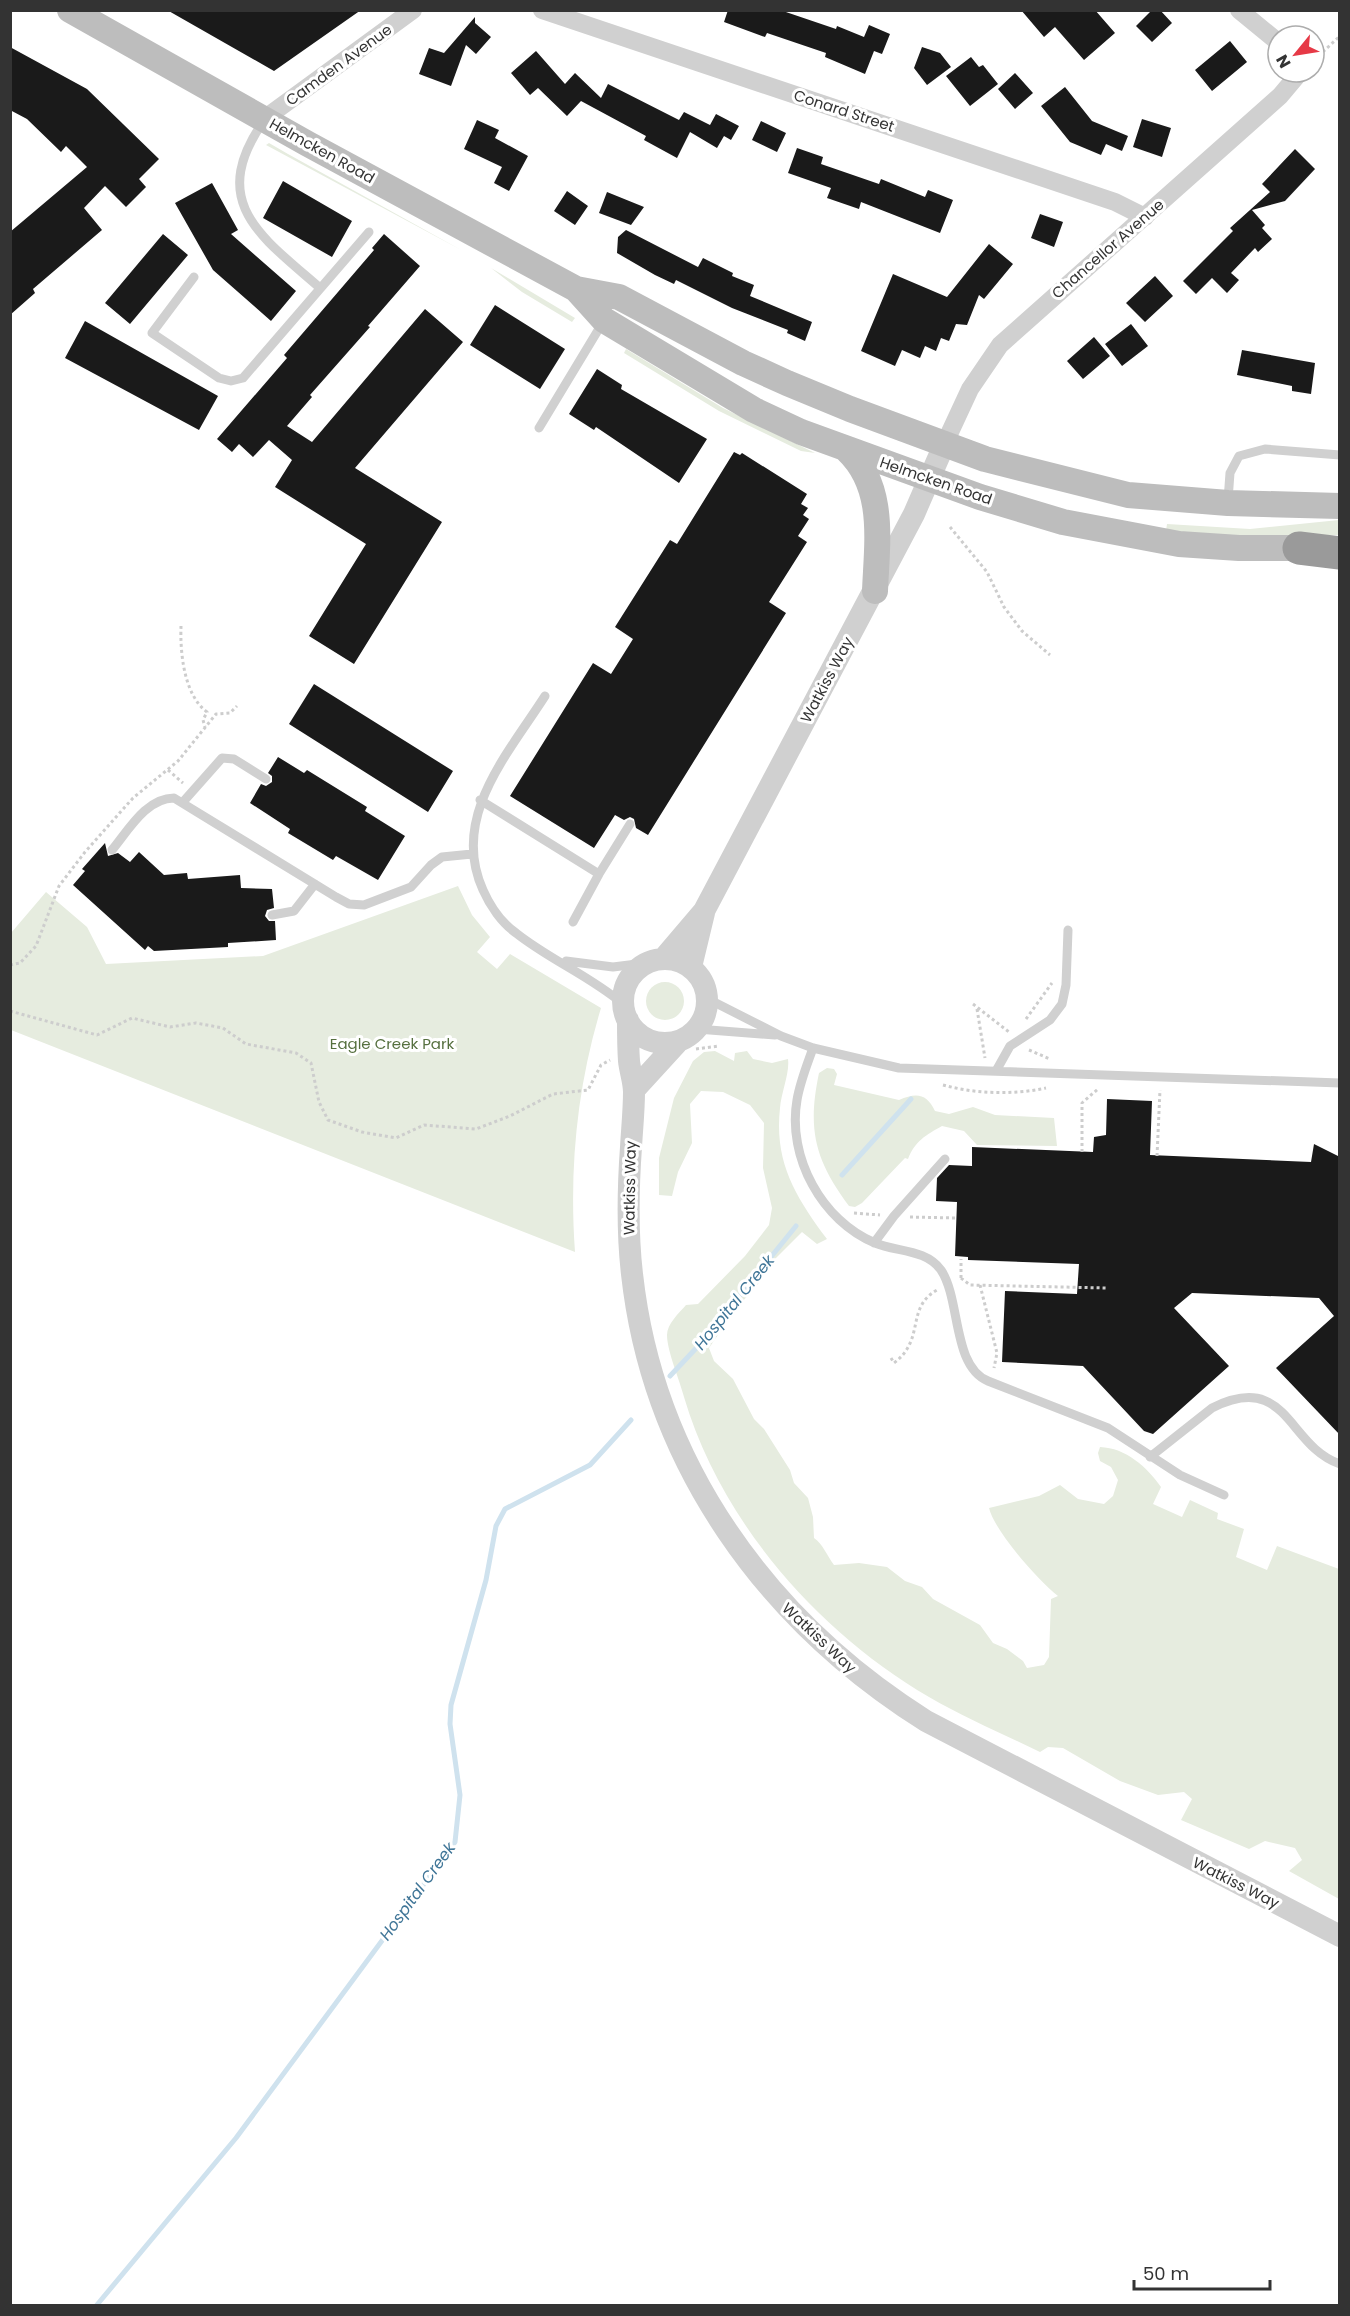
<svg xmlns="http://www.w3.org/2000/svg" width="1350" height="2316" font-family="Poppins,sans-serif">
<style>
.green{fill:#e6ecdf}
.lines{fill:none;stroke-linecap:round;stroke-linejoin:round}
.stream{stroke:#cfe2ee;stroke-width:5}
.building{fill:#1a1a1a}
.path{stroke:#cdcdcd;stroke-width:3;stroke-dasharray:3 3;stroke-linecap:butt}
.service{stroke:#d0d0d0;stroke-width:9}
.minor{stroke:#d0d0d0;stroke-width:18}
.tertiary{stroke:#d0d0d0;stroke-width:22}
.secondary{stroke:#bdbdbd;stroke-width:26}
.motorway{stroke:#9a9a9a;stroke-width:33}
.labels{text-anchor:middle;stroke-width:6;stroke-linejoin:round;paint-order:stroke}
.street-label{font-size:15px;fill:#333;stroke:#fff}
.park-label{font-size:15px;fill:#56703f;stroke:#fff}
.water-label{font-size:16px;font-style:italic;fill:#3f7597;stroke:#fff}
</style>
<rect width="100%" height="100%" fill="#fff"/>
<!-- green -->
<path class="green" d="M269,143L288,154L463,251L266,145Z
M491,268L575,318L572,322L522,292Z
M626,349L723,408L815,453L801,451L719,411L624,353Z
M1339,520V535L1244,537L1166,531L1167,524L1250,529Z
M458,886L472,915L490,937L477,952L497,969L510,954L601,1008C577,1087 569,1169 575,1252L11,1030V933L46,892L87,927L106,964L263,956Z
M646 1001a19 19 0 1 1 38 0a19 19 0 1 1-38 0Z
M715,1051L734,1061L735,1053L747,1051L753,1059L772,1063L788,1059C790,1073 781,1093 780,1108C774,1163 796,1197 827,1239L817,1244L802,1232L770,1264L757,1286L722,1323L720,1332L709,1348L714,1361L733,1379L754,1419L764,1429L790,1470L794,1483L808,1498L813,1517L814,1538C823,1544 827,1556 834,1565L859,1563L887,1567L905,1581L922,1587L933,1599L980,1625L993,1643L1007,1649L1023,1661L1027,1668L1044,1665L1049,1657L1051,1599L1058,1596C1038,1580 995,1532 989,1508L1039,1496L1060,1485L1078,1499L1104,1504L1113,1496L1118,1480L1111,1467L1100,1461L1098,1453L1100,1447C1126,1448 1147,1467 1161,1487L1153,1504L1182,1517L1190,1500L1218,1513L1217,1519L1244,1529L1236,1557L1267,1570L1277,1546L1339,1569V1899L1289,1871L1302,1860L1295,1848L1265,1841L1249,1849L1181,1820L1192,1799L1184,1792L1158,1795L1120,1781L1063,1748L1048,1747L1040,1752C1003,1734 965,1718 929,1697C818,1632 721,1522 684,1397C680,1381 667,1351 667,1335C667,1324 679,1313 686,1305L698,1304L745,1256L769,1225L772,1208L763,1168L764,1123L750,1105L723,1092L701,1091L690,1104L692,1143L678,1172L672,1196L659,1195V1158L674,1098L693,1061L704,1052Z
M827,1068L834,1069L837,1074L834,1085L899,1100C917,1092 927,1094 935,1111L949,1114L973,1107L995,1115L1054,1118L1057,1146L977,1145L964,1131L942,1126C926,1135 915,1141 908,1159L905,1158L862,1203L855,1207L849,1206C815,1160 807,1130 819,1073Z"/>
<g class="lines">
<!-- stream -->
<path class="stream" d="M842,1175L911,1099
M670,1376L702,1342L796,1226
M96,2306L236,2138L455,1842L460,1795L450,1724L451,1705L486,1580L496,1526L505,1509L590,1465L631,1420"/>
</g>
<!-- building -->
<path class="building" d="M167,10H361L274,71Z
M728,10H780L836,29L837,26L864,37L869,25L890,34L882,54L874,51L865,74L825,57L826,53L767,33L765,37L724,22Z
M1021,10H1095L1115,33L1084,60L1055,27L1044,37Z
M1152,10H1160L1172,23L1152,42L1136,26Z
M475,17V23L491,37L476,54L466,45L451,86L419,74L429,48L444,53Z
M1230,41L1247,62L1212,91L1195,70Z
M10,47L87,89L159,159L139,179L146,187L126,207L105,186L84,208L102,230L33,289L35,293L10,315V232L87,167L66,146L61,152L27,119L10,110Z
M922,47L940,53L951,67L927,85L914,68Z
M536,51L565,84L575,73L601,98L608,84L679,120L684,112L710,125L716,114L739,126L731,140L724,136L717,148L690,132L677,158L644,140L646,136L581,101L567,116L538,88L530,95L511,73Z
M971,57L979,67L983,65L998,84L970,106L946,76Z
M1015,73L1033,93L1015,109L998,89Z
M1065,87L1092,121L1128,136L1122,151L1106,144L1101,155L1070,142L1041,106Z
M1142,119L1171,128L1162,157L1133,147Z
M477,120L499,130L495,138L528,156L509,191L494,183L502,167L464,149Z
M761,121L786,133L777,152L752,140Z
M797,148L823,157L821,164L879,184L881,179L925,197L928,190L953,200L940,233L861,202L859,209L827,198L831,188L788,173Z
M1295,149L1315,169L1285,201L1252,210L1265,225L1262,228L1272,239L1258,252L1255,248L1231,273L1239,280L1227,293L1212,278L1196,294L1183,281L1233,231L1230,228L1270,192L1262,184Z
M283,181L352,221L332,257L263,218Z
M212,183L238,230L231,234L296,291L271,321L213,270L175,203Z
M567,191L588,206L575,225L554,211Z
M607,192L644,207L631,225L599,213Z
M1040,214L1063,222L1054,247L1031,238Z
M626,230L698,267L703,258L733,273L732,276L754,285L750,296L812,322L805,341L787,333L788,330L732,308L676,280L674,284L655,275L617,253L618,237Z
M163,234L188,255L130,324L105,303Z
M384,234L420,266L368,326L370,327L310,395L312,397L287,426L312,442L425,309L463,342L355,468L442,522L354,664L309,636L366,544L275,487L292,460L269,440L253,457L239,444L232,452L217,439L287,358L284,355L374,250L372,248Z
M989,244L1013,264L984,299L979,295L967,325L956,324L949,341L941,338L936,351L925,346L920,358L902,350L895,366L861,351L893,274L947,297Z
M1155,276L1173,296L1145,322L1126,303Z
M495,305L565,349L540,389L470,345Z
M85,321L218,396L199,430L65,358Z
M1131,324L1148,346L1122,366L1105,344Z
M1094,337L1110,356L1083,379L1067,361Z
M1242,350L1315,363L1311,394L1292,391V386L1237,375Z
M597,369L622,385L621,389L707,439L679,483L596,427L594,430L569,414Z
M734,452L740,455L742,453L807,494L801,504L808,508L803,515L809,519L798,536L807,542L769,602L786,613L648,835L636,828L634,819L630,817L624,820L615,815L594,848L510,796L593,663L611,674L633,639L615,627L670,540L677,544Z
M314,684L453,771L428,812L289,724Z
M278,757L304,773L307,770L367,807L365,811L405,836L378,880L336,856L333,860L288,833L290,829L250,803L261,784L266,786L272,782V776L268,773Z
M105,843L108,856L118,853L130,862L139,852L164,875L187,873L188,879L240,875L241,888L272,889L274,908L267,910L265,916L269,921H275L276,940L228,943V947L154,951L148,946L145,950L73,885L85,871L82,869Z
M1107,1099L1152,1101L1150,1155L1311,1162L1314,1144L1340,1157V1435L1276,1368L1334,1316L1319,1298L1192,1293L1174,1308L1229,1366L1153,1434L1144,1431L1083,1366L1002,1362L1005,1291L1077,1294L1079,1264L968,1260V1257L955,1256L957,1202L936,1201L937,1178L949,1165L972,1166V1147L1093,1152L1094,1137L1106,1135Z"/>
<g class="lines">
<!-- path -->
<path class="path" d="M1339,10L1340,11
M1314,60L1340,36
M950,527L987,572L1004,607L1022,631L1050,655
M181,626C180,653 184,695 207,712L203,720L205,727
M168,770L183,783
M10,965L20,963L36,946L59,886L85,852L133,798L178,761L216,714L230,713L237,706
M973,1004L1009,1032
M977,1009L985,1058
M10,1011L97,1035L132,1018L170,1027L196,1023L223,1028L246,1044L296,1053L311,1063L319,1102L328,1120L362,1132L396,1138L424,1125L476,1129L510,1116L553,1094L588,1090L601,1065L610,1060
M1026,1019L1052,983
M696,1049L719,1046
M1029,1050L1050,1059
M943,1085C976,1094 1013,1095 1046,1088
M1082,1152V1103L1099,1088
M1157,1156L1160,1090
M854,1213L880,1215
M910,1217L957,1218
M961,1278L970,1285L1107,1288
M961,1278V1259
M980,1285L997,1353L994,1368
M891,1358L894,1363C926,1339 905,1308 937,1290"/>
<!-- service -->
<path class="service" d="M263,122C207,203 262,237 320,288
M194,277L152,333L219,378L231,381L243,378L369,232
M539,428L603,322
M1228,500L1230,473L1239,456L1265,449L1340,455
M545,696C508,754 450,817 483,890C490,906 502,923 516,933C550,960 590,976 623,1004
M480,800L599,874L630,824
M183,802L222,758L234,759L266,779
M112,850C128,831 146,798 174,798L336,897L349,904L364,905L411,887L431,865L442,857L472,854
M272,915L294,911L315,884
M573,922L599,874
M566,961L613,967L645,963
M708,999L781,1036L813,1048L899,1068L1340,1083
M697,1029L775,1035
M813,1048C807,1065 800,1082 797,1100C787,1157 822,1221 875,1243C897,1252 926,1249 941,1270C961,1300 952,1366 988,1381L1108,1428L1180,1475L1224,1495
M996,1071L1010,1046L1050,1020L1062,1004L1066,985L1068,930
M874,1243L894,1216L945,1159
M1150,1457L1212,1408C1288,1370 1287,1446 1340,1464"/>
<!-- minor -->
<path class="minor" d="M542,10L1115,202L1145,217
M1239,10L1278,42
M264,119L413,10
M944,445L970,389L1000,345L1280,96L1296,77L1297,72"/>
<!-- tertiary -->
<path class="tertiary" d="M664,958L704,911L914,514L944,445
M623 1001a42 42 0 1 1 84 0a42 42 0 1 1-84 0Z
M691,967L704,913
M628,1020C628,1034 628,1047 629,1061C630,1071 634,1082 634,1092C634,1110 632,1129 631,1147C628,1189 627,1231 632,1274C653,1464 767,1621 926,1721L1340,1936
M634,1090L677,1043"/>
<!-- secondary -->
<path class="secondary" d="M70,10L308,144L576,289L619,297L743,363L787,383L850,409L985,459L1128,495L1228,503L1340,506
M576,289L604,320L754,410L801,432L980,497L1063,522L1179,544L1239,548H1318
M847,450C886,487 877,541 875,591"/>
<!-- motorway -->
<path class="motorway" d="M1299,548L1340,553"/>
</g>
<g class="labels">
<!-- street labels -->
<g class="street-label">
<text transform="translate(339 65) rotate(-36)" y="5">Camden Avenue</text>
<text transform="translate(844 111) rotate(18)" y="5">Conard Street</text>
<text transform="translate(322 151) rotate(29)" y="5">Helmcken Road</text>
<text transform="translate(1108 249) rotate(-41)" y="5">Chancellor Avenue</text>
<text transform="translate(936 481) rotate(19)" y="5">Helmcken Road</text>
<text transform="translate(827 680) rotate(-62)" y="5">Watkiss Way</text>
<text transform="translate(630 1188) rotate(-89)" y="5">Watkiss Way</text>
<text transform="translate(819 1638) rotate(43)" y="5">Watkiss Way</text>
<text transform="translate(1236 1883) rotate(27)" y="5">Watkiss Way</text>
</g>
<!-- park labels -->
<g class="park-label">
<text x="392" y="1049">Eagle Creek Park</text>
</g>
<!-- water labels -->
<g class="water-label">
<text transform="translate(734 1302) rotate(-51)" y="6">Hospital Creek</text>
<text transform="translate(417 1891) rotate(-54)" y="6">Hospital Creek</text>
</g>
</g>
<!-- border -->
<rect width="1350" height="2316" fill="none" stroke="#333333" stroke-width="24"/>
<!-- north arrow -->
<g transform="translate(1296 54) rotate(240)"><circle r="28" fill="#ffffff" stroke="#adadad" stroke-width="1.5"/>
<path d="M0-4.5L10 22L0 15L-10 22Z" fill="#e63946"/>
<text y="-9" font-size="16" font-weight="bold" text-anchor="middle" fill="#333333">N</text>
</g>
<!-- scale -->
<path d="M1134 2280v9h136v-9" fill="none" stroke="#333333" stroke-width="3"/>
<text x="1143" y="2280" font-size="18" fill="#333333" stroke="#ffffff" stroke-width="4.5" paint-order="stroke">50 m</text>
</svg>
